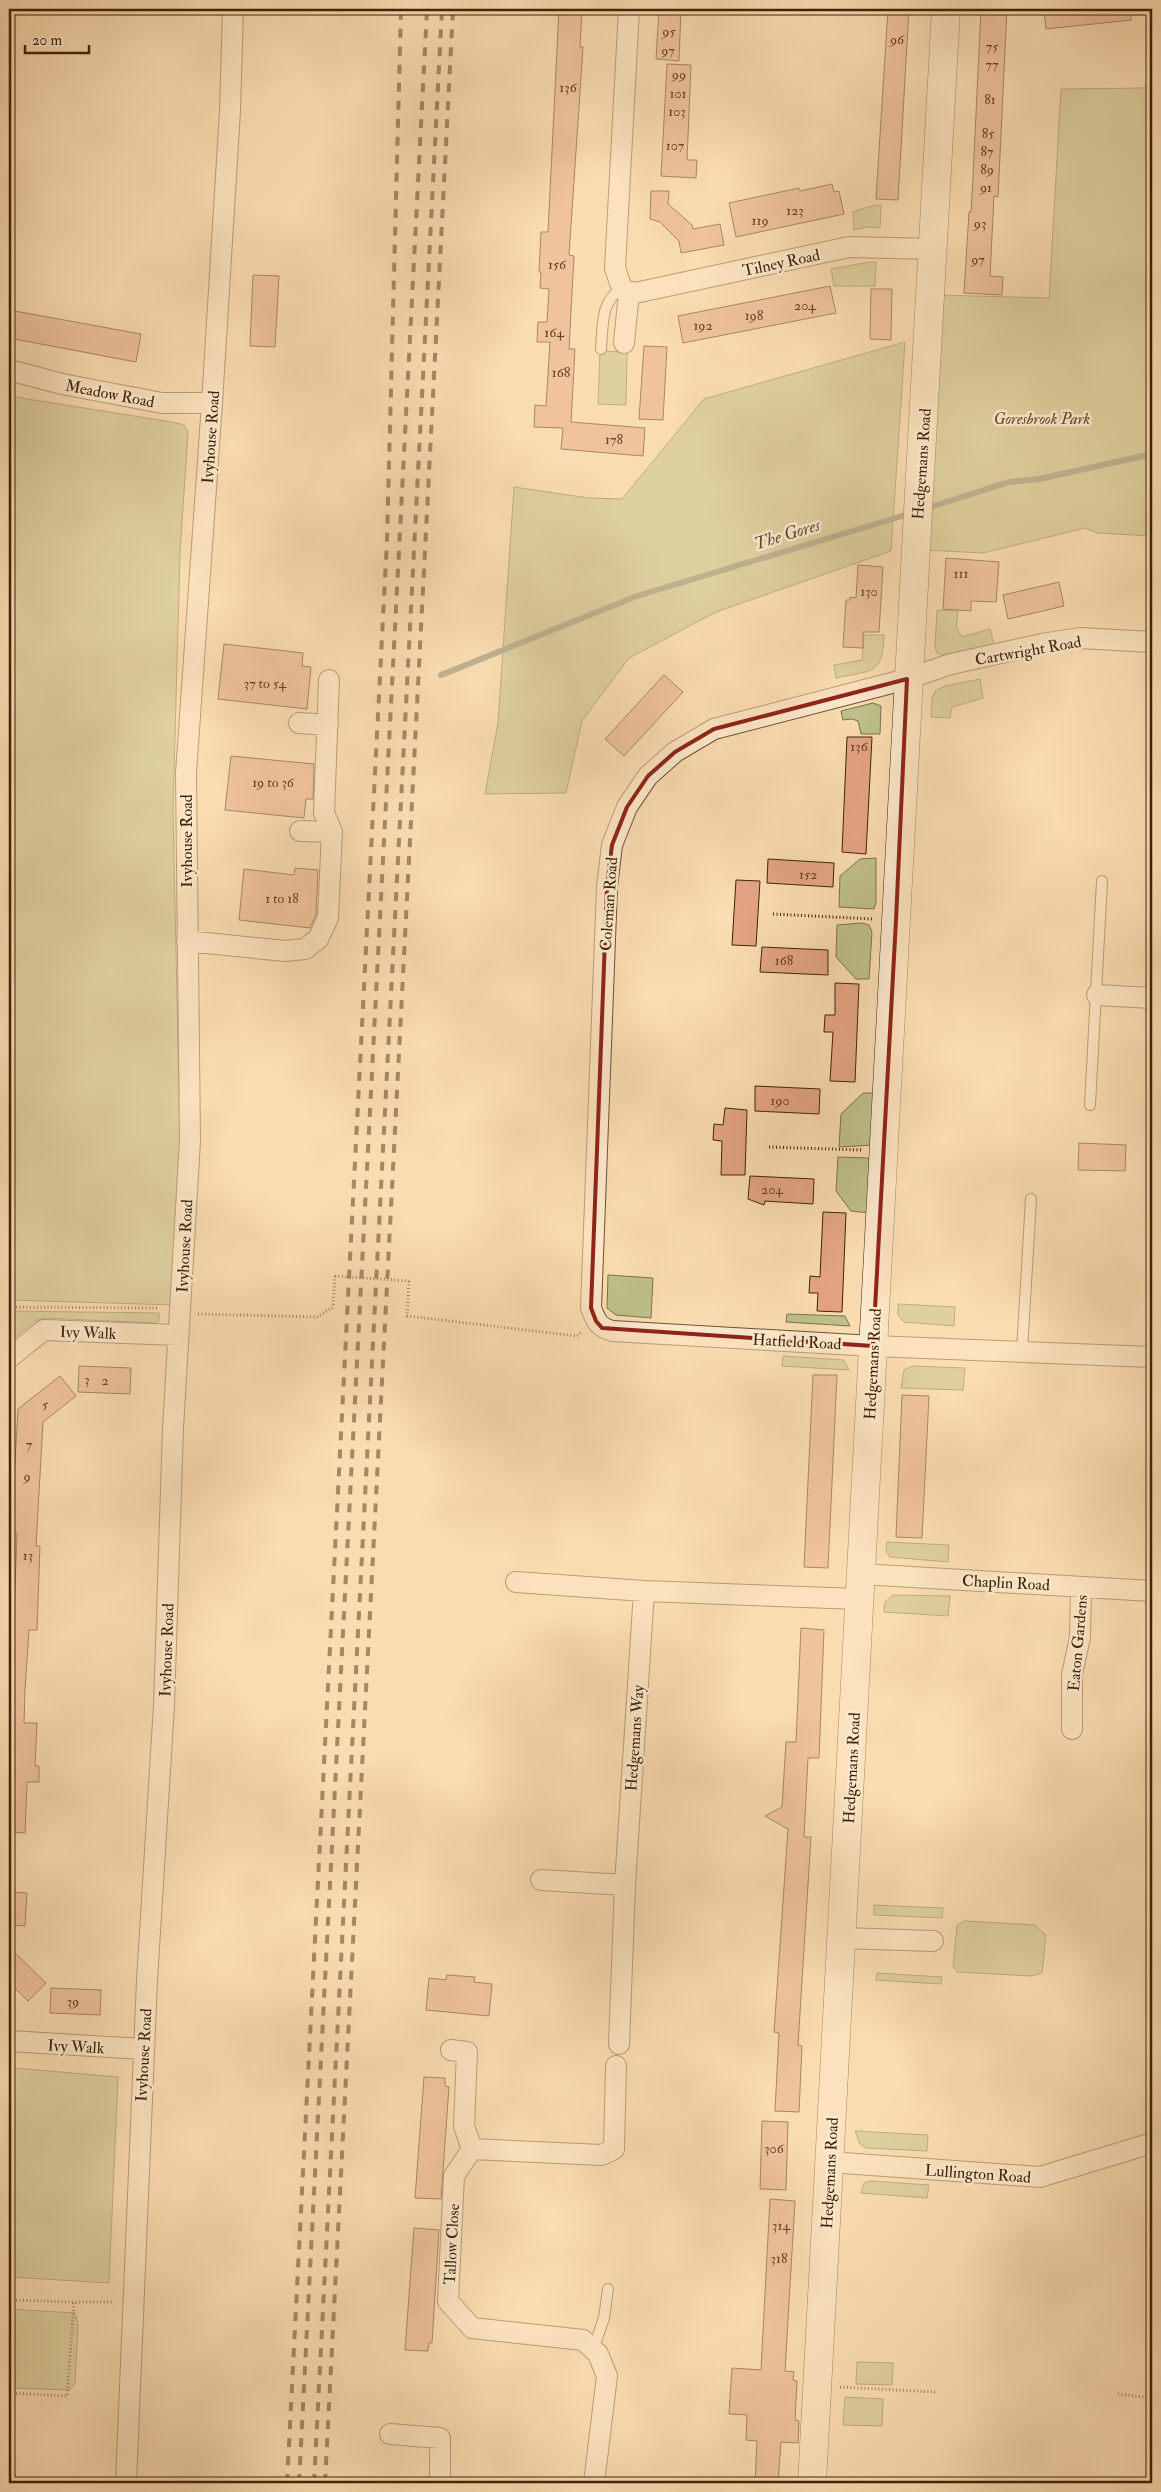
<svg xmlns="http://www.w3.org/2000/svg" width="1161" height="2492" font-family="'IM FELL Double Pica',serif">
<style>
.green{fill:#bfc08a;stroke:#7e7249}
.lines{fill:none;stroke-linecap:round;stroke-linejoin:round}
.stream{stroke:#787f6a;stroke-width:6}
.building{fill:#e4a483;stroke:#3e2308}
.lane-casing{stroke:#6d5132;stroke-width:12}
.street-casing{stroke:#6d5132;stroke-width:22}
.secondary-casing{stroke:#3e2308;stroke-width:29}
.path{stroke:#3e2308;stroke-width:3;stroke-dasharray:1 2.5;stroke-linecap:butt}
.lane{stroke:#fce8cc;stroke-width:10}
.street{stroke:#fce8cc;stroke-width:20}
.secondary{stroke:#fce8cc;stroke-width:28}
.rail{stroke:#3e2308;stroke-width:4;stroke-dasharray:9 9;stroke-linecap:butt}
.path-bridge{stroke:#3e2308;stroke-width:3;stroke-dasharray:1 2.5;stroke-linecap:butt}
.marked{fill:none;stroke:#8f2418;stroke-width:4;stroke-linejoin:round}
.labels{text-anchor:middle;stroke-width:5;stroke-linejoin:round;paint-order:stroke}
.number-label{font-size:14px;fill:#684327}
.street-label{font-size:16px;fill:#3e2308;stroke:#fce8cc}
.park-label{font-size:16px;font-style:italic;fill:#5e4a28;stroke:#fce8cc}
.water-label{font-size:18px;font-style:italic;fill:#5b5139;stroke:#fce8cc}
</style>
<rect width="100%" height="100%" fill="#fadcb1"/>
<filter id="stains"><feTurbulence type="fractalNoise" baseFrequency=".004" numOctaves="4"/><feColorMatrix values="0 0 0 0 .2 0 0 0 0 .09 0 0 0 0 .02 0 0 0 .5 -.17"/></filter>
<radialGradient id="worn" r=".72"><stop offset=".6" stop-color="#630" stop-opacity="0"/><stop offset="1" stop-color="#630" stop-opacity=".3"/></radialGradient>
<!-- green -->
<path class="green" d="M1152,85V536L1097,533L1085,528L983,553L925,550L938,295L1049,298L1061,89L1143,88Z
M881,205L880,228L867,227L854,230L853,212L868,207Z
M870,262H876L875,286H834L831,269Z
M905,342L891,551L716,612L629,658L582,721L566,793L485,794L498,723L514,487L589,498L622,499L704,399Z
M600,351L627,352L626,405L598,404Z
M9,396L172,422L184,425L188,432L180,553L173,811L180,1140L175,1305L9,1300Z
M937,610L958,611L956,627L962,637L990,629L994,645L942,655L937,653L935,647Z
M864,635H884C883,676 871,670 836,678L834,665L862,660Z
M980,679L983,698L952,707L950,718L931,717L932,699L935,691L945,686Z
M873,703L881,706L880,734H861L858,721L852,719L843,720L841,711Z
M876,858V902L874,909L839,907L840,876L860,859Z
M862,923L869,925L872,932L869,979H856L836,957L837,925Z
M863,1093H876L873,1145L839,1147L841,1114Z
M838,1157L868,1158L873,1168L870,1213L851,1211L836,1191Z
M608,1275L653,1278L651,1318L616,1315L607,1308Z
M898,1304L955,1307L954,1326L904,1322L898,1315Z
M9,1311L159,1313V1321L153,1323L45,1318L35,1321L9,1342Z
M787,1314L845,1316L850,1326L786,1322Z
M783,1356L844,1360L849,1370L782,1366Z
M913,1366L965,1368L963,1390L901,1388L904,1370Z
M887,1542L949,1545L948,1562L890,1557L886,1551Z
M893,1595L950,1596L948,1616L884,1612L885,1602Z
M874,1905L943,1908L942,1918L874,1915Z
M965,1921L1035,1925L1046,1935L1042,1973L1031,1976L957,1972L953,1967L957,1925Z
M877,1973L942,1977L941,1984L876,1980Z
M9,2064L14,2068L118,2077L109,2283L9,2277Z
M855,2131L928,2135L927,2151L866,2148L860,2144Z
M871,2181L929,2185L927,2198L861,2193L864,2183Z
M9,2309L75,2313L78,2324L75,2383L70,2390L9,2388Z
M857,2362L893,2363L892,2385L856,2384Z
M845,2397L883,2399L882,2426L843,2425Z"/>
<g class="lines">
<!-- stream -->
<path class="stream" d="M924,509L1009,482L1039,479L1152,454
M441,675L637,596L912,513"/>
</g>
<!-- building -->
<path class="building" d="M559,9H582L580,47H583L569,255L574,256L569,349H575L571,422L645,428L643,456L561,449L563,428L534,427L535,405L546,406L550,342H537L538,322H547L549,289L540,288L541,272H539L541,232H548Z
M659,9H681L679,61L656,59Z
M888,9H909L898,200L876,199Z
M981,9H1007L998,197L994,196L990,276L1003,277L1002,295L964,293L969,212H971L973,177Z
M1044,9H1131V20L1046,29Z
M667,64L691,65L687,160H697L696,178L661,176Z
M832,184L834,192L839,191L844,214L736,237L729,203L799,188L800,191Z
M651,191H669L668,204L692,225L693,229L720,224L724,245L681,253L679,241L660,222L650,219Z
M253,275L279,276L275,347L250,346Z
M830,286L836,313L683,343L678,316Z
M871,289H892L891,340L870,339Z
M9,310L141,334L136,362L9,338Z
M644,346L667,347L663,420L639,419Z
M946,558L999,562L996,602L971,601V611L943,609Z
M858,565L883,567L879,632H863V648L843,647L846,600H850V597L856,598Z
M1059,582L1064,606L1008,619L1003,595Z
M224,644L303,653L302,666L311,667L307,709L218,699Z
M664,675L683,692L624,756L605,739Z
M847,737H872L866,854L842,852Z
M231,756L314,764L313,799H306L304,818L225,810Z
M768,859L834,863L833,887L767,883Z
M295,868L318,870L316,915L310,928L239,920L244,869L294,875Z
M736,880L760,881L756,946L732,945Z
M762,947L828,950V975L760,972Z
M835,983L859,984L855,1082L830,1081L833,1032H824L825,1015H835Z
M755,1086L820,1089L819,1114L755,1111Z
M725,1108L747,1110L745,1175H721L722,1141L713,1140L714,1124L723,1125Z
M1079,1143L1126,1145L1125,1171L1078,1170Z
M750,1176L814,1179L813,1204L765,1201L764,1205L748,1199Z
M823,1212L846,1213L842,1312L817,1311L818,1293H809L810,1276L820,1277Z
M79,1366L131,1368L130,1394L78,1392Z
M813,1375H837L828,1568L804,1567Z
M60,1376L76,1396L43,1422L36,1546H40L37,1630H29L25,1690L24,1723H37L35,1766H39V1782H27L25,1833L9,1832V1642H13L17,1533H11L18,1409Z
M902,1395L929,1396L922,1538L896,1537Z
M801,1628L824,1630L819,1758H808L804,1837H811L798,2045L802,2046L799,2112L775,2111L779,2033L774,2032L788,1829L765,1816L782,1807L786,1742H796Z
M9,1892L27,1893L25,1926L9,1925Z
M9,1947L46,1983L28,2001L9,1982Z
M447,1975L475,1977L474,1982L492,1984L489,2016L426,2010L429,1978L446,1980Z
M51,1988L101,1990L100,2015L50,2013Z
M424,2077L445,2078V2086L449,2087L441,2199L415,2198Z
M762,2121L788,2122L786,2190L760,2189Z
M770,2199L795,2201L785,2371L794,2372L793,2380L797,2381L795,2420L799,2421L798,2443L781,2442L778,2483H755L757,2441L746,2440L747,2415L729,2414L732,2368L761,2370Z
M414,2228L439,2230L432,2343H429L428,2351L405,2350Z"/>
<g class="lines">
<!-- lane casing -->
<g class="lane-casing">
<path id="lane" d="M601,349C603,328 600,300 622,289
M1090,1105L1102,881
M1022,1351L1031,1199
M593,2350L604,2318L608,2289"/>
</g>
<!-- street casing -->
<g class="street-casing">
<path id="street" d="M629,9L615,268L622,289L635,293L849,247L934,249
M624,343L629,292
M9,370L62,384L162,403H212
M1152,642L1080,638L1042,644L951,664L907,679L714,729L675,752L648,776L627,807L612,845L607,887L591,1308C596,1321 598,1327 612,1331L873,1346L1152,1357
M329,680L324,813L332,832
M299,723L328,725
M187,941L285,951L305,949L318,939L328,918L332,832L300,831
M1097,995L1152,998
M9,1358L44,1330L178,1335
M861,1574L1152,1591
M516,1582L644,1591L859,1599
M1072,1729V1675L1080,1637L1081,1587
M541,1880L625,1885
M843,1938L933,1941
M9,2041L143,2049
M619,2044L625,1885L644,1591
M451,2050L467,2052L464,2126L472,2149
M829,2162L1040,2177L1152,2143
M390,2434L440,2438V2483
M126,2483L147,1980L164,1705L173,1428L190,1141L186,773L212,403L230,111L233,9
M594,2483L607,2376L598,2354L583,2340L472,2328L448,2301L454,2176L472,2149L602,2155L614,2149L616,2066"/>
</g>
<!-- secondary casing -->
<g class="secondary-casing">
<path id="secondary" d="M812,2483L896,920C910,616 931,313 946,9"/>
</g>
<!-- path -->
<path class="path" d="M773,914L873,919
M769,1147L861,1150
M409,1281L407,1316L577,1336L581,1333
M9,1307L159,1308
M198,1314L317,1317L333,1307L335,1276
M9,2300L74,2302
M840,2387L936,2392
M9,2393L67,2396L74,2302H114
M1118,2394L1152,2398"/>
<!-- lane -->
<use href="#lane" class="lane"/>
<!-- street -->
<use href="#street" class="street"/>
<!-- secondary -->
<use href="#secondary" class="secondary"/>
<!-- rail -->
<path class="rail" d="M287,2483L387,540L401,9
M299,2483L427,9
M314,2483L442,9
M325,2483L453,9"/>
<!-- path-bridge -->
<path class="path-bridge" d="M335,1276L409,1281"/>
</g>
<!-- marked area -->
<path d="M0 0H1161V2492H0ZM907,679L896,920L873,1346L602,1328L596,1321L591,1308L607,887L612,845L627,807L648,776L675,752L714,729Z" fill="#fadcb1" fill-opacity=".55" fill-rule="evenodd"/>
<path class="marked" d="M907,679L896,920L873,1346L602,1328L596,1321L591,1308L607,887L612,845L627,807L648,776L675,752L714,729Z"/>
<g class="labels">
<!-- number labels -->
<g class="number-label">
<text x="669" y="36">95</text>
<text x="897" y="44">96</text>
<text x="992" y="51">75</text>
<text x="668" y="55">97</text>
<text x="992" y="69">77</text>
<text x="679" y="79">99</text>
<text x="568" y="92">136</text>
<text x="678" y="98">101</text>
<text x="990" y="104">81</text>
<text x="677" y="116">103</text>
<text x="988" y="138">85</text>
<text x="675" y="150">107</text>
<text x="987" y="156">87</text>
<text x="987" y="174">89</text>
<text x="986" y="192">91</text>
<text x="795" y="215">123</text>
<text x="760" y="225">119</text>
<text x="980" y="228">93</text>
<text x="978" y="264">97</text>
<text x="557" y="269">156</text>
<text x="805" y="310">204</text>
<text x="754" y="320">198</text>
<text x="703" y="330">192</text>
<text x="554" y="337">164</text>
<text x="561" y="377">168</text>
<text x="614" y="444">178</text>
<text x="961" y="578">111</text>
<text x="869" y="596">130</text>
<text x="265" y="688">37 to 54</text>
<text x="859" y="751">136</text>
<text x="273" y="787">19 to 36</text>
<text x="808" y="879">152</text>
<text x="282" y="903">1 to 18</text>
<text x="784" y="965">168</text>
<text x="780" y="1105">190</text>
<text x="772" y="1194">204</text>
<text x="87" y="1384">3</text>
<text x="105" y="1385">2</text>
<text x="45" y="1409">5</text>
<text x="29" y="1449">7</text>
<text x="27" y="1481">9</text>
<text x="28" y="1560">13</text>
<text x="73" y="2006">39</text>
<text x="774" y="2153">306</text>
<text x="781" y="2230">314</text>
<text x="779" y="2263">318</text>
</g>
<!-- street labels -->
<g class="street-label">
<text transform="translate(781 262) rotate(-12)" y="6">Tilney Road</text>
<text transform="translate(110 393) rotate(11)" y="6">Meadow Road</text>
<text transform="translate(210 437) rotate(-86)" y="6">Ivyhouse Road</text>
<text transform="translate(921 464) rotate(-86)" y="6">Hedgemans Road</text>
<text transform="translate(1028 650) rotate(-10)" y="6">Cartwright Road</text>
<text transform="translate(186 841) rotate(-90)" y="6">Ivyhouse Road</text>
<text transform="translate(608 904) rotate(-86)" y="6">Coleman Road</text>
<text transform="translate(184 1246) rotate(-87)" y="6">Ivyhouse Road</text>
<text transform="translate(88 1332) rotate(2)" y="6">Ivy Walk</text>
<text transform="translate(797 1341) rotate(3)" y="6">Hatfield Road</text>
<text transform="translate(872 1364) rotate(-87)" y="6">Hedgemans Road</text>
<text transform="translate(1006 1582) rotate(3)" y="6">Chaplin Road</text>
<text transform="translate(1077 1643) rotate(-85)" y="6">Eaton Gardens</text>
<text transform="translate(166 1650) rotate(-88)" y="6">Ivyhouse Road</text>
<text transform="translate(634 1738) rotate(-86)" y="6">Hedgemans Way</text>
<text transform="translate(851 1768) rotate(-87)" y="6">Hedgemans Road</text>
<text transform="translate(76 2046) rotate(3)" y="6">Ivy Walk</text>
<text transform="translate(143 2055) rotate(-87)" y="6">Ivyhouse Road</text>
<text transform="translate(829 2173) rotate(-87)" y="6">Hedgemans Road</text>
<text transform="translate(978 2173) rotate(4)" y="6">Lullington Road</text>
<text transform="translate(451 2244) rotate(-87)" y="6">Tallow Close</text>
</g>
<!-- park labels -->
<g class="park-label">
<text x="1042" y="424">Goresbrook Park</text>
</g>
<!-- water labels -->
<g class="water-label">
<text transform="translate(787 534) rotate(-17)" y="6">The Gores</text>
</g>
</g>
<!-- margin -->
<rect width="1161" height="2492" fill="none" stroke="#fadcb1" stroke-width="30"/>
<rect x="10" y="10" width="1141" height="2472" fill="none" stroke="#3e2308" stroke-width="2.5"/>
<rect x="15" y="15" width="1131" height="2462" fill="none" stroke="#3e2308"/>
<!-- scale -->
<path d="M25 45v8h64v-8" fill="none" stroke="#3e2308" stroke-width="2.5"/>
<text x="32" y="45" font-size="15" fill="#3e2308" stroke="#fce8cc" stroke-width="4" paint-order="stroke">20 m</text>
<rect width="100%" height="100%" filter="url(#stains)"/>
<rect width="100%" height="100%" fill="url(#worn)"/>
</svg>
